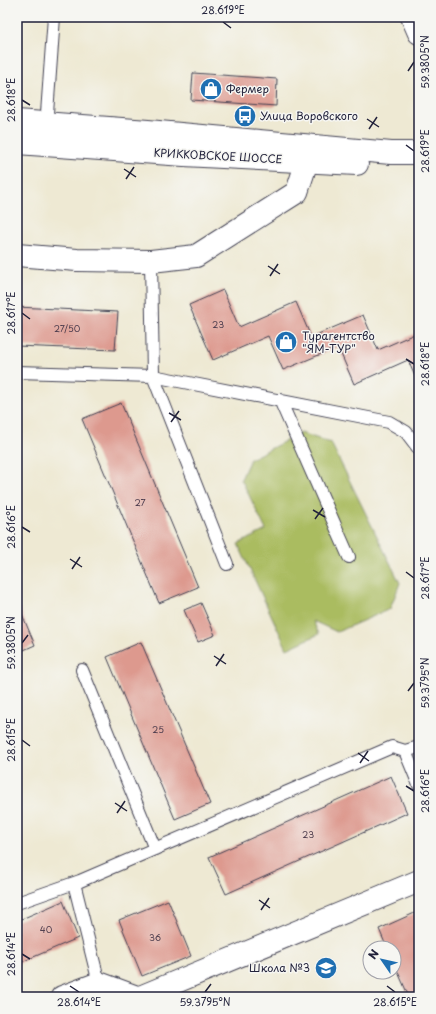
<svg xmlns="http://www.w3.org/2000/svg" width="436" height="1014" font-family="'Playpen Sans',sans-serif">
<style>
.green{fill:#aabc60;stroke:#666f4e}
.building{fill:#dd998e}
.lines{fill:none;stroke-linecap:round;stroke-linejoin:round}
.lane-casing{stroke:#414052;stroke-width:14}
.street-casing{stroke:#414052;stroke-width:24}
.secondary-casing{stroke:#414052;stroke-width:24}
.lane{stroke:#fff;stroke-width:12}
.street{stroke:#fff;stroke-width:22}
.secondary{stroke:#fff;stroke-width:22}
.ticks{fill:none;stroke:#22223b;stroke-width:1.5}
.labels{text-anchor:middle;stroke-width:3;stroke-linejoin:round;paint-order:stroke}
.number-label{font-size:9px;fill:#514050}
.poi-label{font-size:11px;fill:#22223b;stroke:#f6f6f2;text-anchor:start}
.street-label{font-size:11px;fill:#22223b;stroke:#f6f6f2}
.neatline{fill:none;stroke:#22223b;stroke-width:1.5}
.ticks-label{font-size:10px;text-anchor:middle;fill:#22223b}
</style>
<rect width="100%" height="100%" fill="#f6f6f2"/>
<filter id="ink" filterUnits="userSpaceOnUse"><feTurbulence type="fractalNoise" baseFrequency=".025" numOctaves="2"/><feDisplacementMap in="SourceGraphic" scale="8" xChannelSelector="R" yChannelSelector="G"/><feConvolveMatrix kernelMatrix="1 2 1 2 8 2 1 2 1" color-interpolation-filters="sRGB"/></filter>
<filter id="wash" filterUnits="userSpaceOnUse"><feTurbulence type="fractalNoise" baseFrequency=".012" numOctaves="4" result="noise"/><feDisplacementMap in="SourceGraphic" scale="16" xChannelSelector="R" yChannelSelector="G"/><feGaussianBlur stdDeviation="0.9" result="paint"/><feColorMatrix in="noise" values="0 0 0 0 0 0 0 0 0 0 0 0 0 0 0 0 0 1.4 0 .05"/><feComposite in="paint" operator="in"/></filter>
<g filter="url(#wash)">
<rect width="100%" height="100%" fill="#eee9d3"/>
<!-- green -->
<path class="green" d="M301,433L331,443L400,583L390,609L337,632L313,621L319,634L287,649L238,544L266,530L241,479L250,459Z"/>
<g id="blocks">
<!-- building -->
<path class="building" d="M193,73L277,79L276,106L191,100Z
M223,290L239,327L296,302L311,337L363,315L378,350L419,332V386L408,360L354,384L338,347L283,370L268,336L213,360L189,305Z
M17,307L118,312L115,350L17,346Z
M121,403L198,587L159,603L82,419Z
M201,603L215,635L198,642L184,610Z
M19,607L35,645L17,653V608Z
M141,642L210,804L175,819L107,657Z
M391,776L407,813L226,894L209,857Z
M168,900L191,956L142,976L119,920Z
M63,901L78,938L17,964V921Z
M419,911V997H409L394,963V948H387L379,929Z"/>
</g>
</g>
<g filter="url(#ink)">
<use href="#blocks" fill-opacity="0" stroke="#414052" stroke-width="1"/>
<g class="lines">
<!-- lane casing -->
<g class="lane-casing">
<path id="lane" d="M46,127L54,17
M151,261L153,376L389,422L406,432L419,449
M17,372L153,376L227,564
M280,400L349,557
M82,670L155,849
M405,751L419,785
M74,883L99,983
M17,903L80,881L392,747L405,751L419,747"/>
</g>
<!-- street casing -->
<g class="street-casing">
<path id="street" d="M412,17L419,33
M17,255L77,260L151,261L196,256L297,192L307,161
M62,997L99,983L137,997
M140,997L419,881"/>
</g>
<!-- secondary casing -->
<g class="secondary-casing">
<path id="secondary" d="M17,121L148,131L391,153H419
M17,143L184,155L357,164"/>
</g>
<!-- lane -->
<use href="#lane" class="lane"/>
<!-- street -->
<use href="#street" class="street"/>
<!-- secondary -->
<use href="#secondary" class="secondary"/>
</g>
</g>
<!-- ticks -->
<path class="ticks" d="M223,22L231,28M408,71L414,62M22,100L30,105M367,119L379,127M369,129L377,117M406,145L414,151M124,169L136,177M126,179L134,167M268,266L280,274M270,276L278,264M22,313L30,319M406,359L414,364M169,413L181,420M171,422L179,411M313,510L325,517M315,519L323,508M22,527L30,532M70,559L82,567M72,569L80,557M406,572L414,578M22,643L28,635M214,656L226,664M216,666L224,654M408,691L414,683M22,740L30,746M358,753L369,761M360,763L368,751M406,786L414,791M115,803L127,811M117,813L125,801M259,900L270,908M261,910L269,898M22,954L30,959M70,986L79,992M387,986L395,992M205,992L211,984"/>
<!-- icons -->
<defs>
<g id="shop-disc" transform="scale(1.15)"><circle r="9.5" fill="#1f6fb2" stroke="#f6f6f2"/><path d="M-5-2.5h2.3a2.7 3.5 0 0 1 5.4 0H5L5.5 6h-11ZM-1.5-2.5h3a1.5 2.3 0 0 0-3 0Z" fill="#fff"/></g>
<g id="bus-disc" transform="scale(1.15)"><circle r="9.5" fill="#1f6fb2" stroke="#f6f6f2"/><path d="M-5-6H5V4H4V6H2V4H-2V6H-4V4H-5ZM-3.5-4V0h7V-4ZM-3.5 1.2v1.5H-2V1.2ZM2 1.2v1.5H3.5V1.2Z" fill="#fff"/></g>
<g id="school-disc" transform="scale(1.15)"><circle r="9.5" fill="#1f6fb2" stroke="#f6f6f2"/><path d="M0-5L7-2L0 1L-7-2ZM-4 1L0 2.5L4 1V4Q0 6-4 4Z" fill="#fff"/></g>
</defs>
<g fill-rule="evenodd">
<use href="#shop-disc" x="211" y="89"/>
<use href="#bus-disc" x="245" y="116"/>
<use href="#shop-disc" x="286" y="342"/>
<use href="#school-disc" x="326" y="968"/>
</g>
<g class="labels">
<!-- number labels -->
<g class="number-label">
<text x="218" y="328">23</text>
<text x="67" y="332">27/50</text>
<text x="140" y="506">27</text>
<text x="158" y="733">25</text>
<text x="308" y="838">23</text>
<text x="46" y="933">40</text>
<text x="155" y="941">36</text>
</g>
<!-- poi labels -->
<g class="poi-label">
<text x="226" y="93">Фермер</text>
<text x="260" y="120">Улица Воровского</text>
<text x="302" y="340">Турагентство<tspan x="302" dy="13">"ЯМ-ТУР"</tspan></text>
<text x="310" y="972" text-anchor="end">Школа №3</text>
</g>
<!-- street labels -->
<g class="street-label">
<text transform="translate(218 156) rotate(3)" y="4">КРИККОВСКОЕ ШОССЕ</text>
</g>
</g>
<!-- margin -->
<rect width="436" height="1014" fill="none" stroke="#f6f6f2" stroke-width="44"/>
<!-- north arrow -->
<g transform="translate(382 960) rotate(304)"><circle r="19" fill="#f6f6f2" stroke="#a1a1a9"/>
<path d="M0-3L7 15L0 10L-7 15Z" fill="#1f6fb2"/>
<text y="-6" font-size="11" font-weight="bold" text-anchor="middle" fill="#22223b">N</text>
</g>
<rect x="22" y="22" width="392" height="970" class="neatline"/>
<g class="ticks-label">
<text x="223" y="14">28.619°E</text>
<text transform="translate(425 62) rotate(-90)" y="4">59.3805°N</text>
<text transform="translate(11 100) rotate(-90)" y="4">28.618°E</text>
<text transform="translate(425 151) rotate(-90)" y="4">28.619°E</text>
<text transform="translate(11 313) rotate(-90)" y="4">28.617°E</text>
<text transform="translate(425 364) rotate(-90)" y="4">28.618°E</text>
<text transform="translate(11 527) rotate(-90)" y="4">28.616°E</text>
<text transform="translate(425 578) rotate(-90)" y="4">28.617°E</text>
<text transform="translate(11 643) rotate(-90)" y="4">59.3805°N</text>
<text transform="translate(425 683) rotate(-90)" y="4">59.3795°N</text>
<text transform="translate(11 740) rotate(-90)" y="4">28.615°E</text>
<text transform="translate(425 791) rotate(-90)" y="4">28.616°E</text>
<text transform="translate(11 954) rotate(-90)" y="4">28.614°E</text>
<text x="79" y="1006">28.614°E</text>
<text x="205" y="1006">59.3795°N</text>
<text x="395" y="1006">28.615°E</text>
</g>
</svg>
